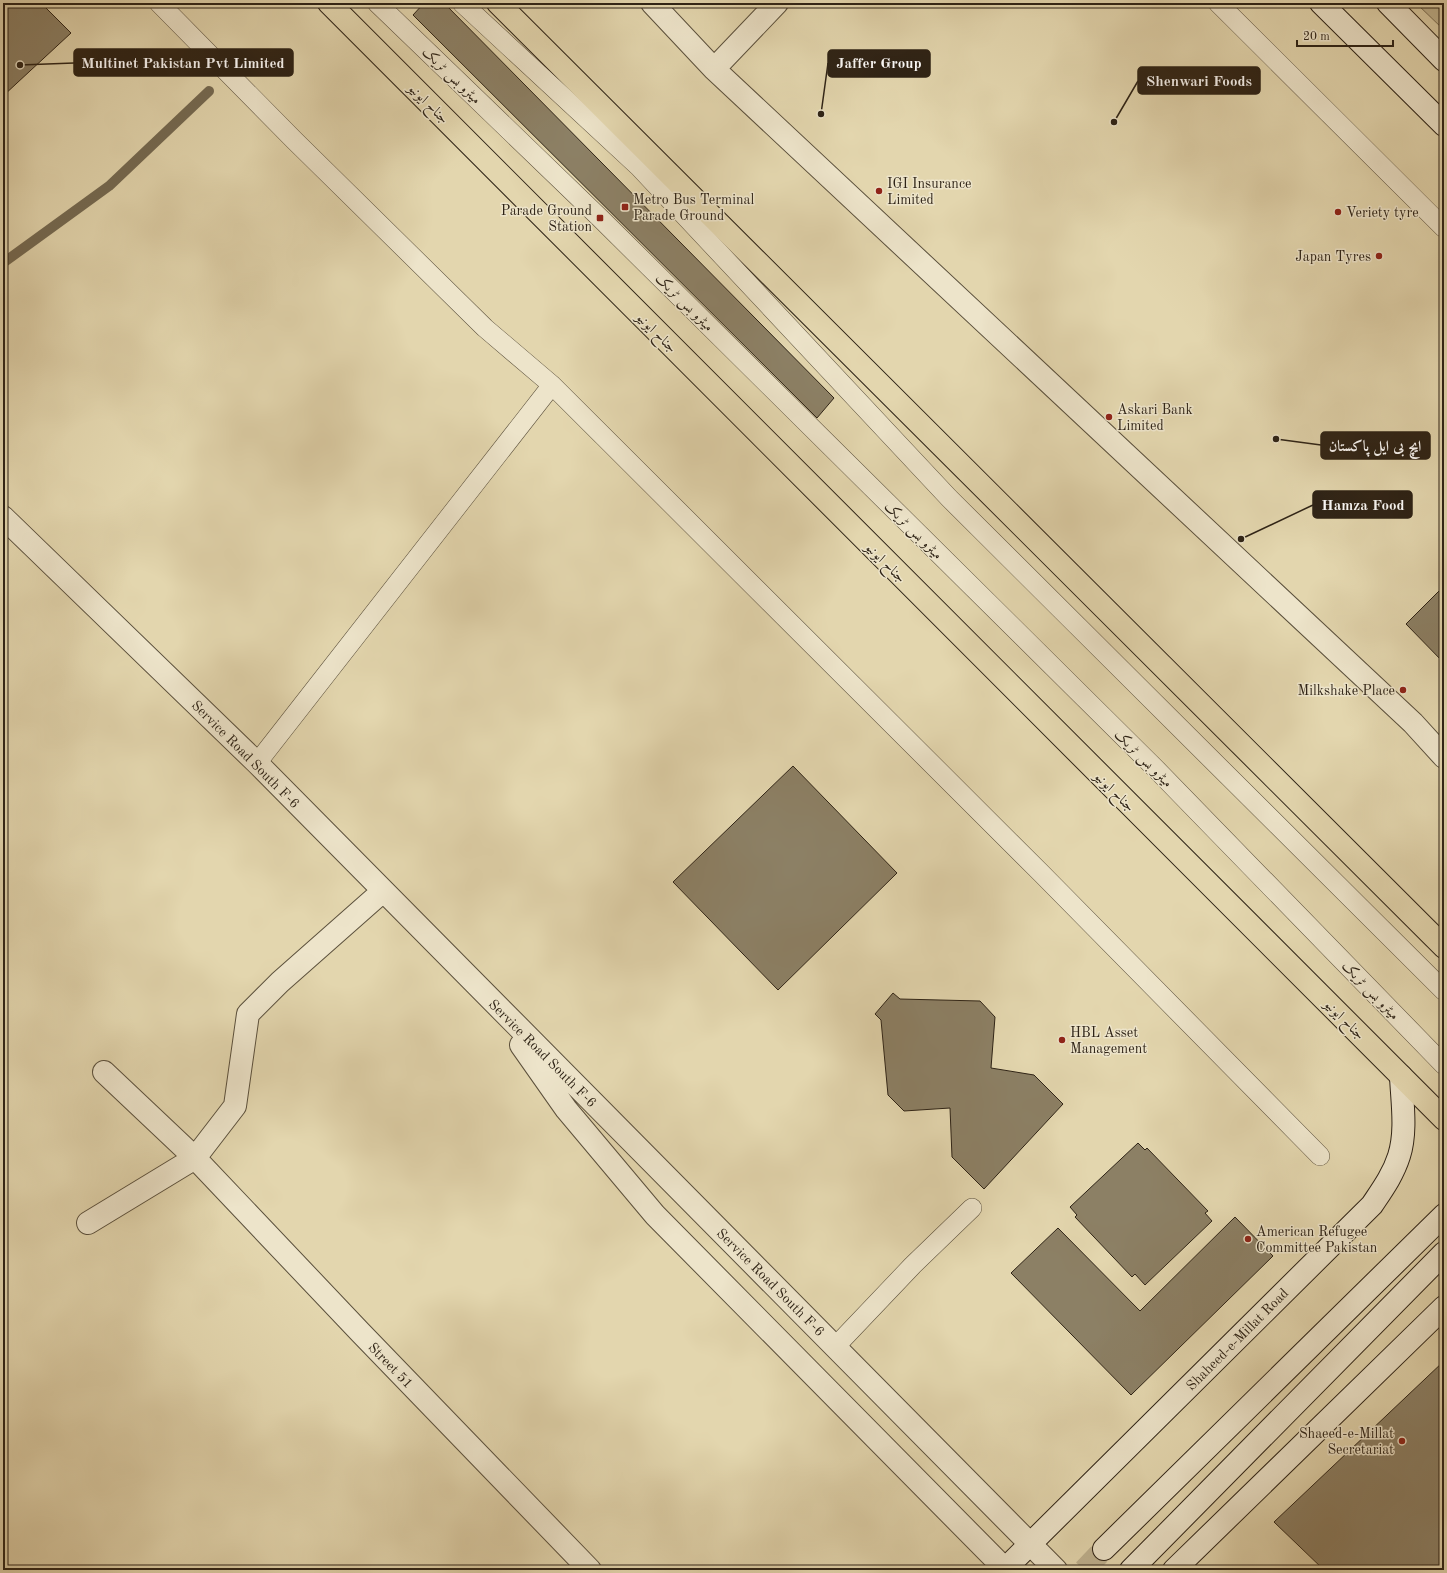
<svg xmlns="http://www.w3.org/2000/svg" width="1447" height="1573" font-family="'Old Standard TT',Amiri,serif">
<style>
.green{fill:#c4b894;stroke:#796e55}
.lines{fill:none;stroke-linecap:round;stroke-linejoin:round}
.stream{stroke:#756a52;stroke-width:10}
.building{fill:#8c8065;stroke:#2e2316}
.secondary-tunnel{stroke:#bfb290;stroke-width:22;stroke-dasharray:22 11;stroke-linecap:butt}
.lane-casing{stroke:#5b503c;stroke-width:20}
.street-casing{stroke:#5b503c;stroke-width:24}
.secondary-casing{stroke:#2e2316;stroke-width:24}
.primary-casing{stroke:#2e2316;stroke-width:24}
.lane{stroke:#ede4ca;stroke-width:19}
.street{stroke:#ede4ca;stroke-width:22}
.secondary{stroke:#ede4ca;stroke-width:22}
.primary{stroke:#e3d6ae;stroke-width:22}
.poi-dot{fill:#8f2418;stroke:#ede4ca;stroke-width:1.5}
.labels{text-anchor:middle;stroke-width:3;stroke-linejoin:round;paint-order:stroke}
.street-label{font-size:14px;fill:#2e2316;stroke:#ede4ca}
.poi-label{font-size:14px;fill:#2e2316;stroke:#ede4ca;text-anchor:start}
.leader{fill:none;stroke:#2e2316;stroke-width:1.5}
.callout-dot{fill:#2e2316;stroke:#ede4ca;stroke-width:1.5}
.callout{fill:#2e2316;stroke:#2e2316;stroke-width:1.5}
.callout-label{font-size:15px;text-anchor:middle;font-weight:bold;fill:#fff}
</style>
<rect width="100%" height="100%" fill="#e3d6ae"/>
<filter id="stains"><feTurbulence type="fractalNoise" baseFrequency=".005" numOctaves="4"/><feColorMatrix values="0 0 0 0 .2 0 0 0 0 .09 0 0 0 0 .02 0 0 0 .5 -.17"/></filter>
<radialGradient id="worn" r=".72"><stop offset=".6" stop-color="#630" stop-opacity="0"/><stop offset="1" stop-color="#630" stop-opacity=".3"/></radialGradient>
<!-- green -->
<path class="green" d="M1416,3H1444V30Z"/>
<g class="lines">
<!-- stream -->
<path class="stream" d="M3,263L109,186L209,91"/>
</g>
<!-- building -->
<path class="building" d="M3,3H41L71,33L3,96Z
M424,3H444L834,398L817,418L413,15Z
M1444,586V663L1406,624Z
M793,766L897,873L778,990L673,882Z
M893,993L900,999L980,1001L995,1017L991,1068L1034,1075L1063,1104L984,1189L952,1157L950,1108L904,1111L888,1095L881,1020L875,1014Z
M1138,1143L1145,1150L1147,1148L1208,1211L1205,1213L1212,1221L1145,1285L1135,1274L1132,1277L1075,1217L1077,1215L1070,1207Z
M1235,1217L1273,1256L1131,1395L1011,1273L1058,1228L1140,1311Z
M1444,1361V1570H1324L1274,1522Z"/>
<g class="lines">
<!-- secondary-tunnel -->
<path class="secondary-tunnel" d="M1084,1570L1104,1549"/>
<!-- lane casing -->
<g class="lane-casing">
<path id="lane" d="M159,3L294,140L485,328L552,385L1041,873L1320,1156
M377,3L600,218L1154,767L1444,1065
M462,3L639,167L949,498L1444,991
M1218,3L1444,228
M257,763L552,385
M835,1347L913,1265L972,1208"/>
</g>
<!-- street casing -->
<g class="street-casing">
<path id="street" d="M652,3L714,69L1413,723L1444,757
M714,69L777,3
M3,517L257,763L1056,1570
M521,1045L566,1109L655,1215L1006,1570
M104,1072L195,1158L360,1332L590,1570
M88,1223L195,1158L235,1106L248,1014L280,982L383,891"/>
</g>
<!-- secondary casing -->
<g class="secondary-casing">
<path id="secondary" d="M1321,3L1444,125
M1388,3L1444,60
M1104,1549L1444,1215
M1004,1570L1372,1205C1382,1190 1393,1175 1399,1156C1407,1131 1402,1101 1401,1076
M1131,1570L1444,1253
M1174,1570L1444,1307"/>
</g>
<!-- primary casing -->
<g class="primary-casing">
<path id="primary" d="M329,3L1444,1119
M498,3L1444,947"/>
</g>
<!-- lane -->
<use href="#lane" class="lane"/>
<!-- street -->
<use href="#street" class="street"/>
<!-- secondary -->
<use href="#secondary" class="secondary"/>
<!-- primary -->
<use href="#primary" class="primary"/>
</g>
<!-- markers -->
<g class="poi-dot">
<circle cx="879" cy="191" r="4"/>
<rect x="621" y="203" width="8" height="8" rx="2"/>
<circle cx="1338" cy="212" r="4"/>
<rect x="596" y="214" width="8" height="8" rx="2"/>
<circle cx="1379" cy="256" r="4"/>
<circle cx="1109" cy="417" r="4"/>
<circle cx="1403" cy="690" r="4"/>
<circle cx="1062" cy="1040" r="4"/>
<circle cx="1248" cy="1239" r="4"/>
<circle cx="1402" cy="1441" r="4"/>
</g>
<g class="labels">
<!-- street labels -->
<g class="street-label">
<text transform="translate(452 75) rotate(44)" y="5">میٹرو بس ٹریک</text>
<text transform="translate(429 103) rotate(45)" y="5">جناح ایونیو</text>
<text transform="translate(685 302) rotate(45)" y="5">میٹرو بس ٹریک</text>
<text transform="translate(657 332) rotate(45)" y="5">جناح ایونیو</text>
<text transform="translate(914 530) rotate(45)" y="5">میٹرو بس ٹریک</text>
<text transform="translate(886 562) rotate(45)" y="5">جناح ایونیو</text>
<text transform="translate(246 754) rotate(45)" y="5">Service Road South F-6</text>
<text transform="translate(1144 758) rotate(45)" y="5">میٹرو بس ٹریک</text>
<text transform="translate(1115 791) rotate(45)" y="5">جناح ایونیو</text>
<text transform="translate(1371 990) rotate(46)" y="5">میٹرو بس ٹریک</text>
<text transform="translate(1345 1019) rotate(45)" y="5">جناح ایونیو</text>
<text transform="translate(543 1053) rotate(45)" y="5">Service Road South F-6</text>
<text transform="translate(771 1282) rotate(45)" y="5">Service Road South F-6</text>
<text transform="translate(1237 1339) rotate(-45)" y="5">Shaheed-e-Millat Road</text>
<text transform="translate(391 1365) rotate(46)" y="5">Street 51</text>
</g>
<!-- poi labels -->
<g class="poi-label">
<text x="887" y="188">IGI Insurance<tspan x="887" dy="16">Limited</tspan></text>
<text x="633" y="204">Metro Bus Terminal<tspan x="633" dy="16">Parade Ground</tspan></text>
<text x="592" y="215" text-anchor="end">Parade Ground<tspan x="592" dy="16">Station</tspan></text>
<text x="1346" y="217">Veriety tyre</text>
<text x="1371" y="261" text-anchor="end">Japan Tyres</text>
<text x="1117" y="414">Askari Bank<tspan x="1117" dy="16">Limited</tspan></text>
<text x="1395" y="695" text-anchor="end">Milkshake Place</text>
<text x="1070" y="1037">HBL Asset<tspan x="1070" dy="16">Management</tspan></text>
<text x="1256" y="1236">American Refugee<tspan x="1256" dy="16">Committee Pakistan</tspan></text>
<text x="1394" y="1438" text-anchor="end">Shaeed-e-Millat<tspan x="1394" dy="16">Secretariat</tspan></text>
</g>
</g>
<!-- callouts -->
<path class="leader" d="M20 65L74 63M821 114L828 63M1114 122L1138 81M1276 439L1321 445M1241 539L1313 505"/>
<g class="callout-dot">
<circle cx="20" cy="65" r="4"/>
<circle cx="821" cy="114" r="4"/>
<circle cx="1114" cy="122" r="4"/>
<circle cx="1276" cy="439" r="4"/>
<circle cx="1241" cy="539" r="4"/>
</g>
<g class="callout">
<rect x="74" y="49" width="219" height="27" rx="4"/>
<rect x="828" y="50" width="102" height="27" rx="4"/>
<rect x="1138" y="67" width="122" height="27" rx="4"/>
<rect x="1321" y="432" width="109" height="27" rx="4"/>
<rect x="1313" y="491" width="99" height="27" rx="4"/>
</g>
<g class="callout-label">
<text x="183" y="68">Multinet Pakistan Pvt Limited</text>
<text x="879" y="68">Jaffer Group</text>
<text x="1199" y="86">Shenwari Foods</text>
<text x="1375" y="451">ایچ بی ایل پاکستان</text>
<text x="1363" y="510">Hamza Food</text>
</g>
<!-- margin -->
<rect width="1447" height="1573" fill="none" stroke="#e3d6ae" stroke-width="16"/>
<rect x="4" y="4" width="1439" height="1565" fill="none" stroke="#2e2316" stroke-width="2"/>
<rect x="8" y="8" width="1431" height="1557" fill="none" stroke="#2e2316"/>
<!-- scale -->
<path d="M1297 40v6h96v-6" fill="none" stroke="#2e2316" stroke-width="2"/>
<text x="1303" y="40" font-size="12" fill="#2e2316" stroke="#ede4ca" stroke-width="3" paint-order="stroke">20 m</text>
<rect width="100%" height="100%" filter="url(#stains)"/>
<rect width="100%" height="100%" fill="url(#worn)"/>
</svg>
